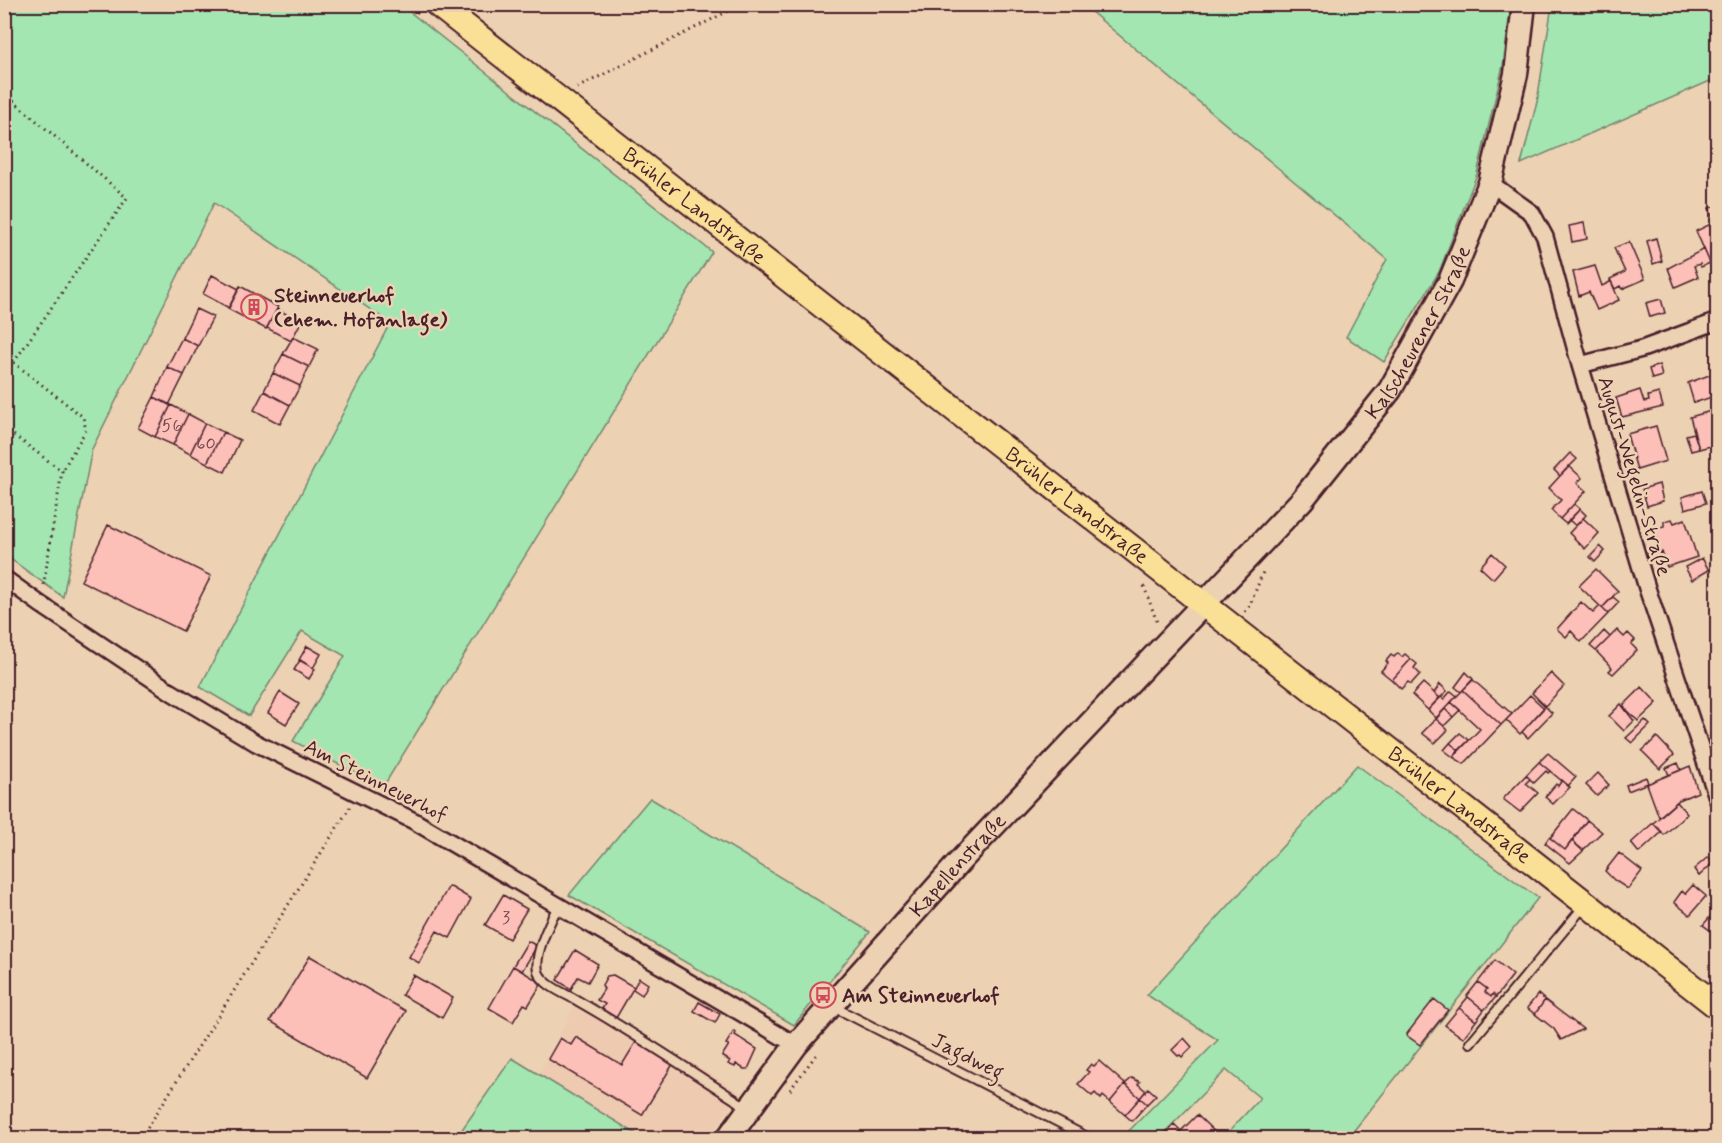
<svg xmlns="http://www.w3.org/2000/svg" width="1722" height="1143" font-family="Mynerve,sans-serif">
<style>
.built{fill:#eecab1}
.green{fill:#a3e6b1;stroke:#76826e;stroke-width:1.5}
.building{fill:#fcc0b8;stroke:#4a1f2b;stroke-width:1.5}
.lines{fill:none;stroke-linecap:round;stroke-linejoin:round}
.service-casing{stroke:#4a1f2b;stroke-width:12}
.minor-casing{stroke:#4a1f2b;stroke-width:20}
.secondary-casing{stroke:#4a1f2b;stroke-width:27}
.primary-casing{stroke:#4a1f2b;stroke-width:28}
.path{stroke:#4a1f2b;stroke-width:3;stroke-dasharray:1.5 4.5;stroke-linecap:butt}
.service{stroke:#ecd2b3;stroke-width:8}
.minor{stroke:#ecd2b3;stroke-width:15}
.secondary{stroke:#ecd2b3;stroke-width:22}
.primary{stroke:#fadf96;stroke-width:24}
.labels{text-anchor:middle;stroke-width:5;stroke-linejoin:round;paint-order:stroke}
.number-label{font-size:18px;fill:#76474e}
.street-label{font-size:21px;fill:#4a1f2b;stroke:#ecd2b3}
.poi-label{font-size:21px;font-weight:bold;fill:#4a1f2b;stroke:#ecd2b3;text-anchor:start}
</style>
<rect width="100%" height="100%" fill="#ecd2b3"/>
<filter id="ink" filterUnits="userSpaceOnUse"><feTurbulence type="fractalNoise" baseFrequency=".0167" numOctaves="2"/><feDisplacementMap in="SourceGraphic" scale="12" xChannelSelector="R" yChannelSelector="G"/><feConvolveMatrix kernelMatrix="1 2 1 2 8 2 1 2 1" color-interpolation-filters="sRGB"/></filter>
<g filter="url(#ink)">
<!-- built -->
<path class="built" d="M579,997L741,1092L708,1138H643L539,1074Z"/>
<!-- green -->
<path class="green" d="M5,4L401,5L712,252L383,787L293,741L345,656L302,631L249,716L200,687L390,323L214,203L92,449L63,597L5,555Z
M1083,5H1511L1503,66L1477,174L1439,272L1384,362L1346,337L1387,259Z
M1552,5H1717V78L1521,164L1537,102Z
M1357,765L1538,898L1348,1138H1223L1260,1098L1226,1070L1159,1138H1122L1218,1040L1147,995Z
M650,798L870,932L794,1025L569,895Z
M512,1058L643,1138H456Z"/>
<!-- building -->
<path class="building" d="M1718,206V234L1709,208Z
M1584,223L1587,239L1572,242L1569,226Z
M1713,223L1718,234L1716,236L1718,240V259L1710,263L1696,231Z
M1656,238L1662,261L1653,264L1647,241Z
M1629,242L1645,279L1622,289L1620,286L1615,289L1610,279L1625,272L1614,248Z
M1704,249L1710,263L1701,267L1700,264L1694,266L1698,277L1675,287L1668,268Z
M1595,266L1602,286L1610,282V279L1619,300L1597,310L1589,292L1579,296L1573,272Z
M212,275L239,289L229,308L203,294Z
M240,286L278,307L266,329L228,309Z
M1661,299L1665,313L1650,317L1646,303Z
M196,309L213,317L198,346L182,338Z
M277,309L301,322L291,341L267,328Z
M293,337L318,349L309,367L283,354Z
M182,338L198,346L184,375L167,367Z
M283,354L309,367L300,386L273,373Z
M1659,365L1662,376L1652,379L1649,369Z
M167,367L184,375L169,405L154,397Z
M273,373L300,386L290,405L264,391Z
M1712,374H1718V396L1717,395L1694,403L1688,383Z
M1640,390L1644,402L1649,401L1648,396L1659,393L1663,407L1622,417L1616,398Z
M264,391L290,405L280,424L254,410Z
M154,397L171,405L155,437L138,428Z
M171,405L188,414L173,445L155,437Z
M1711,411L1718,433V444L1699,449L1690,417Z
M188,414L205,423L190,454L173,445Z
M205,423L223,432L207,463L190,454Z
M1656,426L1666,461L1637,470L1627,434Z
M223,432L240,440L225,472L207,463Z
M1694,433L1699,449L1691,451L1686,435Z
M1570,453L1577,459L1560,476L1554,470Z
M1569,466L1582,478L1577,483L1586,491L1560,519L1551,510L1561,500L1549,488Z
M1659,484L1663,501L1647,506L1642,489Z
M1702,491L1706,503L1685,509L1682,497Z
M1574,504L1580,509L1566,524L1560,519Z
M1580,509L1586,515L1576,526L1569,520Z
M1583,518L1599,533L1585,549L1569,533Z
M1672,519L1674,523L1685,519L1697,557L1667,567L1662,552L1660,553L1657,545L1659,544L1654,529L1664,526V521Z
M108,525L211,576L183,631L81,581Z
M1600,546L1605,551L1595,562L1590,557Z
M1492,553L1505,565L1493,579L1480,567Z
M1702,558L1709,570L1692,580L1685,567Z
M1596,569L1618,591L1602,608L1579,586Z
M1613,597L1619,602L1608,614L1602,608Z
M1581,602L1593,613L1600,606L1608,614L1581,642L1571,631L1566,637L1557,629Z
M1617,630L1624,637L1628,633L1635,640L1631,644L1637,650L1613,674L1609,671L1612,668L1596,651Z
M1604,631L1610,637L1596,651L1590,646Z
M307,646L321,654L313,668L299,660Z
M1398,653L1402,657L1405,654L1411,659L1392,680L1381,671L1388,663L1386,661L1391,655L1394,657Z
M1411,659L1417,664L1414,668L1420,674L1411,684L1408,682L1401,689L1392,680Z
M300,660L315,669L309,679L294,670Z
M1466,672L1473,679L1461,692L1455,687Z
M1551,673L1564,686L1545,706L1532,693Z
M1473,680L1512,714L1501,725L1463,690Z
M1423,683L1440,698L1428,710L1412,695Z
M1440,684L1447,691L1440,698L1434,693Z
M1642,687L1657,703L1638,721L1623,706Z
M1463,690L1501,725L1464,764L1453,757L1480,729L1451,702Z
M1451,691L1457,696L1436,718L1428,710L1438,699L1441,697L1444,699Z
M280,692L299,704L286,724L268,713Z
M1530,695L1544,708L1520,734L1506,720Z
M1451,702L1460,710L1453,717L1445,709Z
M1621,704L1634,721L1624,731L1609,716Z
M1545,706L1552,713L1528,738L1522,732Z
M1445,709L1453,717L1444,726L1436,719Z
M1436,719L1448,730L1435,743L1422,733Z
M1645,720L1650,725L1632,743L1626,738Z
M1460,733L1469,740L1459,750L1450,743Z
M1657,737L1674,755L1660,769L1642,751Z
M1450,743L1459,750L1453,757L1444,750Z
M1548,753L1576,777L1568,786L1539,762Z
M1539,762L1550,771L1548,773L1546,771L1534,783L1526,775Z
M1678,763L1681,770L1669,775L1666,768Z
M1690,766L1698,792L1679,800L1659,817L1647,784Z
M1598,773L1609,785L1597,796L1586,785Z
M1526,775L1530,779L1526,783L1538,793L1520,812L1503,799Z
M1646,777L1648,783L1628,791L1626,785Z
M1562,780L1570,787L1553,804L1545,797L1556,784L1558,786Z
M1677,802L1687,814L1664,835L1653,823Z
M1573,809L1587,820L1565,850L1550,838Z
M1587,820L1602,832L1583,850L1572,841Z
M1653,823L1662,832L1639,853L1631,843Z
M1549,837L1565,850L1572,841L1583,851L1570,863L1545,843Z
M1619,853L1642,871L1628,889L1614,880L1605,871Z
M1708,857L1713,863L1699,876L1694,869Z
M1693,885L1706,896L1690,915L1674,902L1682,891L1685,894Z
M449,886L471,899L450,938L437,931L419,963L409,957Z
M503,895L527,909L509,939L485,925Z
M1718,895V936L1703,925L1715,911L1709,906Z
M528,941L537,946L522,971L513,966Z
M575,950L598,964L588,982L578,977L571,989L557,980Z
M310,956L406,1011L367,1078L270,1021Z
M1495,960L1513,975L1496,997L1493,994L1491,997L1485,992L1487,989L1478,982Z
M513,966L542,983L528,1006L524,1004L513,1022L489,1008Z
M413,975L453,998L442,1018L402,995Z
M613,975L634,987L616,1018L602,1009L605,1004L597,1000L604,989L602,985L607,976Z
M639,978L648,984L642,995L633,989Z
M1478,982L1487,989L1485,992L1491,997L1493,994L1496,997L1484,1010L1467,996Z
M1538,994L1545,1000L1535,1014L1527,1008Z
M1468,997L1484,1010L1476,1021L1459,1008Z
M1434,999L1448,1010L1420,1045L1406,1035Z
M1545,1000L1583,1029L1561,1040L1554,1029L1535,1014Z
M699,1002L720,1014L715,1023L694,1011Z
M1459,1008L1476,1021L1463,1038L1445,1025Z
M734,1031L736,1033L735,1035L757,1049L748,1069H744L736,1064L735,1067L728,1064L730,1061L722,1056L729,1045L726,1044Z
M576,1037L622,1065L636,1042L673,1064L642,1115L548,1059L560,1038L571,1045Z
M1184,1038L1192,1047L1182,1057L1180,1055L1178,1056L1172,1050Z
M1099,1061L1125,1084L1110,1102L1103,1096L1101,1099L1095,1093L1092,1096L1078,1084L1089,1072L1086,1070L1091,1064L1094,1066Z
M1132,1078L1140,1082L1138,1084L1146,1091L1140,1098L1125,1084Z
M1125,1084L1140,1098L1125,1115L1110,1102Z
M1148,1088L1156,1095L1147,1104L1140,1098Z
M1140,1098L1147,1104L1132,1121L1125,1115Z
M1197,1115L1218,1135L1215,1138H1174Z
M1174,1124L1181,1131L1174,1138H1168L1164,1135Z"/>
<g class="lines">
<!-- service casing -->
<g class="service-casing">
<path id="service" d="M558,906C550,922 534,953 538,971C542,985 566,994 578,1001C636,1034 692,1072 748,1108
M834,1007L1089,1138
M1470,1043L1585,905"/>
</g>
<!-- minor casing -->
<g class="minor-casing">
<path id="minor" d="M1490,183L1532,213L1545,237L1580,365L1647,588L1718,800
M1580,365L1642,349L1718,321
M4,578L40,604L173,693L256,743L414,821L796,1045"/>
</g>
<!-- secondary casing -->
<g class="secondary-casing">
<g id="secondary">
<path id="s1" d="M728,1138L796,1045L836,1000L962,859L1302,500L1390,390L1450,281L1490,183L1516,74L1524,4"/>
</g>
</g>
<!-- primary casing -->
<g class="primary-casing">
<g id="primary">
<path id="s2" d="M437,4L1718,1007"/>
</g>
</g>
<!-- path -->
<path class="path" d="M408,4L419,13
M577,88L742,4
M4,93L127,198L14,362
M4,355L83,417L86,430L62,471
M4,428L62,471L43,588
M1144,586L1158,625
M1245,612L1250,605L1263,572
M790,1090L818,1052
M141,1138L350,807"/>
<!-- service -->
<use href="#service" class="service"/>
<!-- minor -->
<use href="#minor" class="minor"/>
<!-- secondary -->
<use href="#secondary" class="secondary"/>
<!-- primary -->
<use href="#primary" class="primary"/>
</g>
</g>
<!-- icons -->
<defs>
<g id="building-ring" transform="scale(1.35)"><circle r="9.5" fill="#ecd2b3" stroke="#d1495b" stroke-width="1.5"/><path d="M-4-6H4V6H1V3H-1V6H-4ZM-2.5-4.3h1.7v1.8h-1.7ZM.8-4.3h1.7v1.8H.8ZM-2.5-1h1.7V.8h-1.7ZM.8-1h1.7V.8H.8Z" fill="#d1495b"/></g>
<g id="bus-ring" transform="scale(1.35)"><circle r="9.5" fill="#ecd2b3" stroke="#d1495b" stroke-width="1.5"/><path d="M-5-6H5V4H4V6H2V4H-2V6H-4V4H-5ZM-3.5-4V0h7V-4ZM-3.5 1.2v1.5H-2V1.2ZM2 1.2v1.5H3.5V1.2Z" fill="#d1495b"/></g>
</defs>
<g fill-rule="evenodd">
<use href="#building-ring" x="254" y="307"/>
<use href="#bus-ring" x="823" y="995"/>
</g>
<g class="labels">
<!-- number labels -->
<g class="number-label">
<text x="172" y="431">56</text>
<text x="206" y="449">60</text>
<text x="506" y="923">3</text>
</g>
<!-- street labels -->
<g class="street-label">
<text dy="7" stroke="none"><textPath href="#s2" startOffset="327">Brühler Landstraße</textPath></text>
<text dy="7" stroke="none"><textPath href="#s1" startOffset="1064">Kalscheurener Straße</textPath></text>
<text transform="translate(1635 476) rotate(73)" y="7">August-Wegelin-Straße</text>
<text dy="7" stroke="none"><textPath href="#s2" startOffset="813">Brühler Landstraße</textPath></text>
<text transform="translate(376 780) rotate(27)" y="7">Am Steinneuerhof</text>
<text dy="7" stroke="none"><textPath href="#s2" startOffset="1299">Brühler Landstraße</textPath></text>
<text dy="7" stroke="none"><textPath href="#s1" startOffset="357">Kapellenstraße</textPath></text>
<text transform="translate(968 1056) rotate(27)" y="7">Jagdweg</text>
</g>
<!-- poi labels -->
<g class="poi-label">
<text x="274" y="302">Steinneuerhof<tspan x="274" dy="24">(ehem. Hofanlage)</tspan></text>
<text x="842" y="1002">Am Steinneuerhof</text>
</g>
</g>
<!-- margin -->
<rect width="1722" height="1143" fill="none" stroke="#ecd2b3" stroke-width="24"/>
<rect x="12" y="12" width="1698" height="1119" fill="none" stroke="#4a1f2b" stroke-width="2" filter="url(#ink)"/>
</svg>
